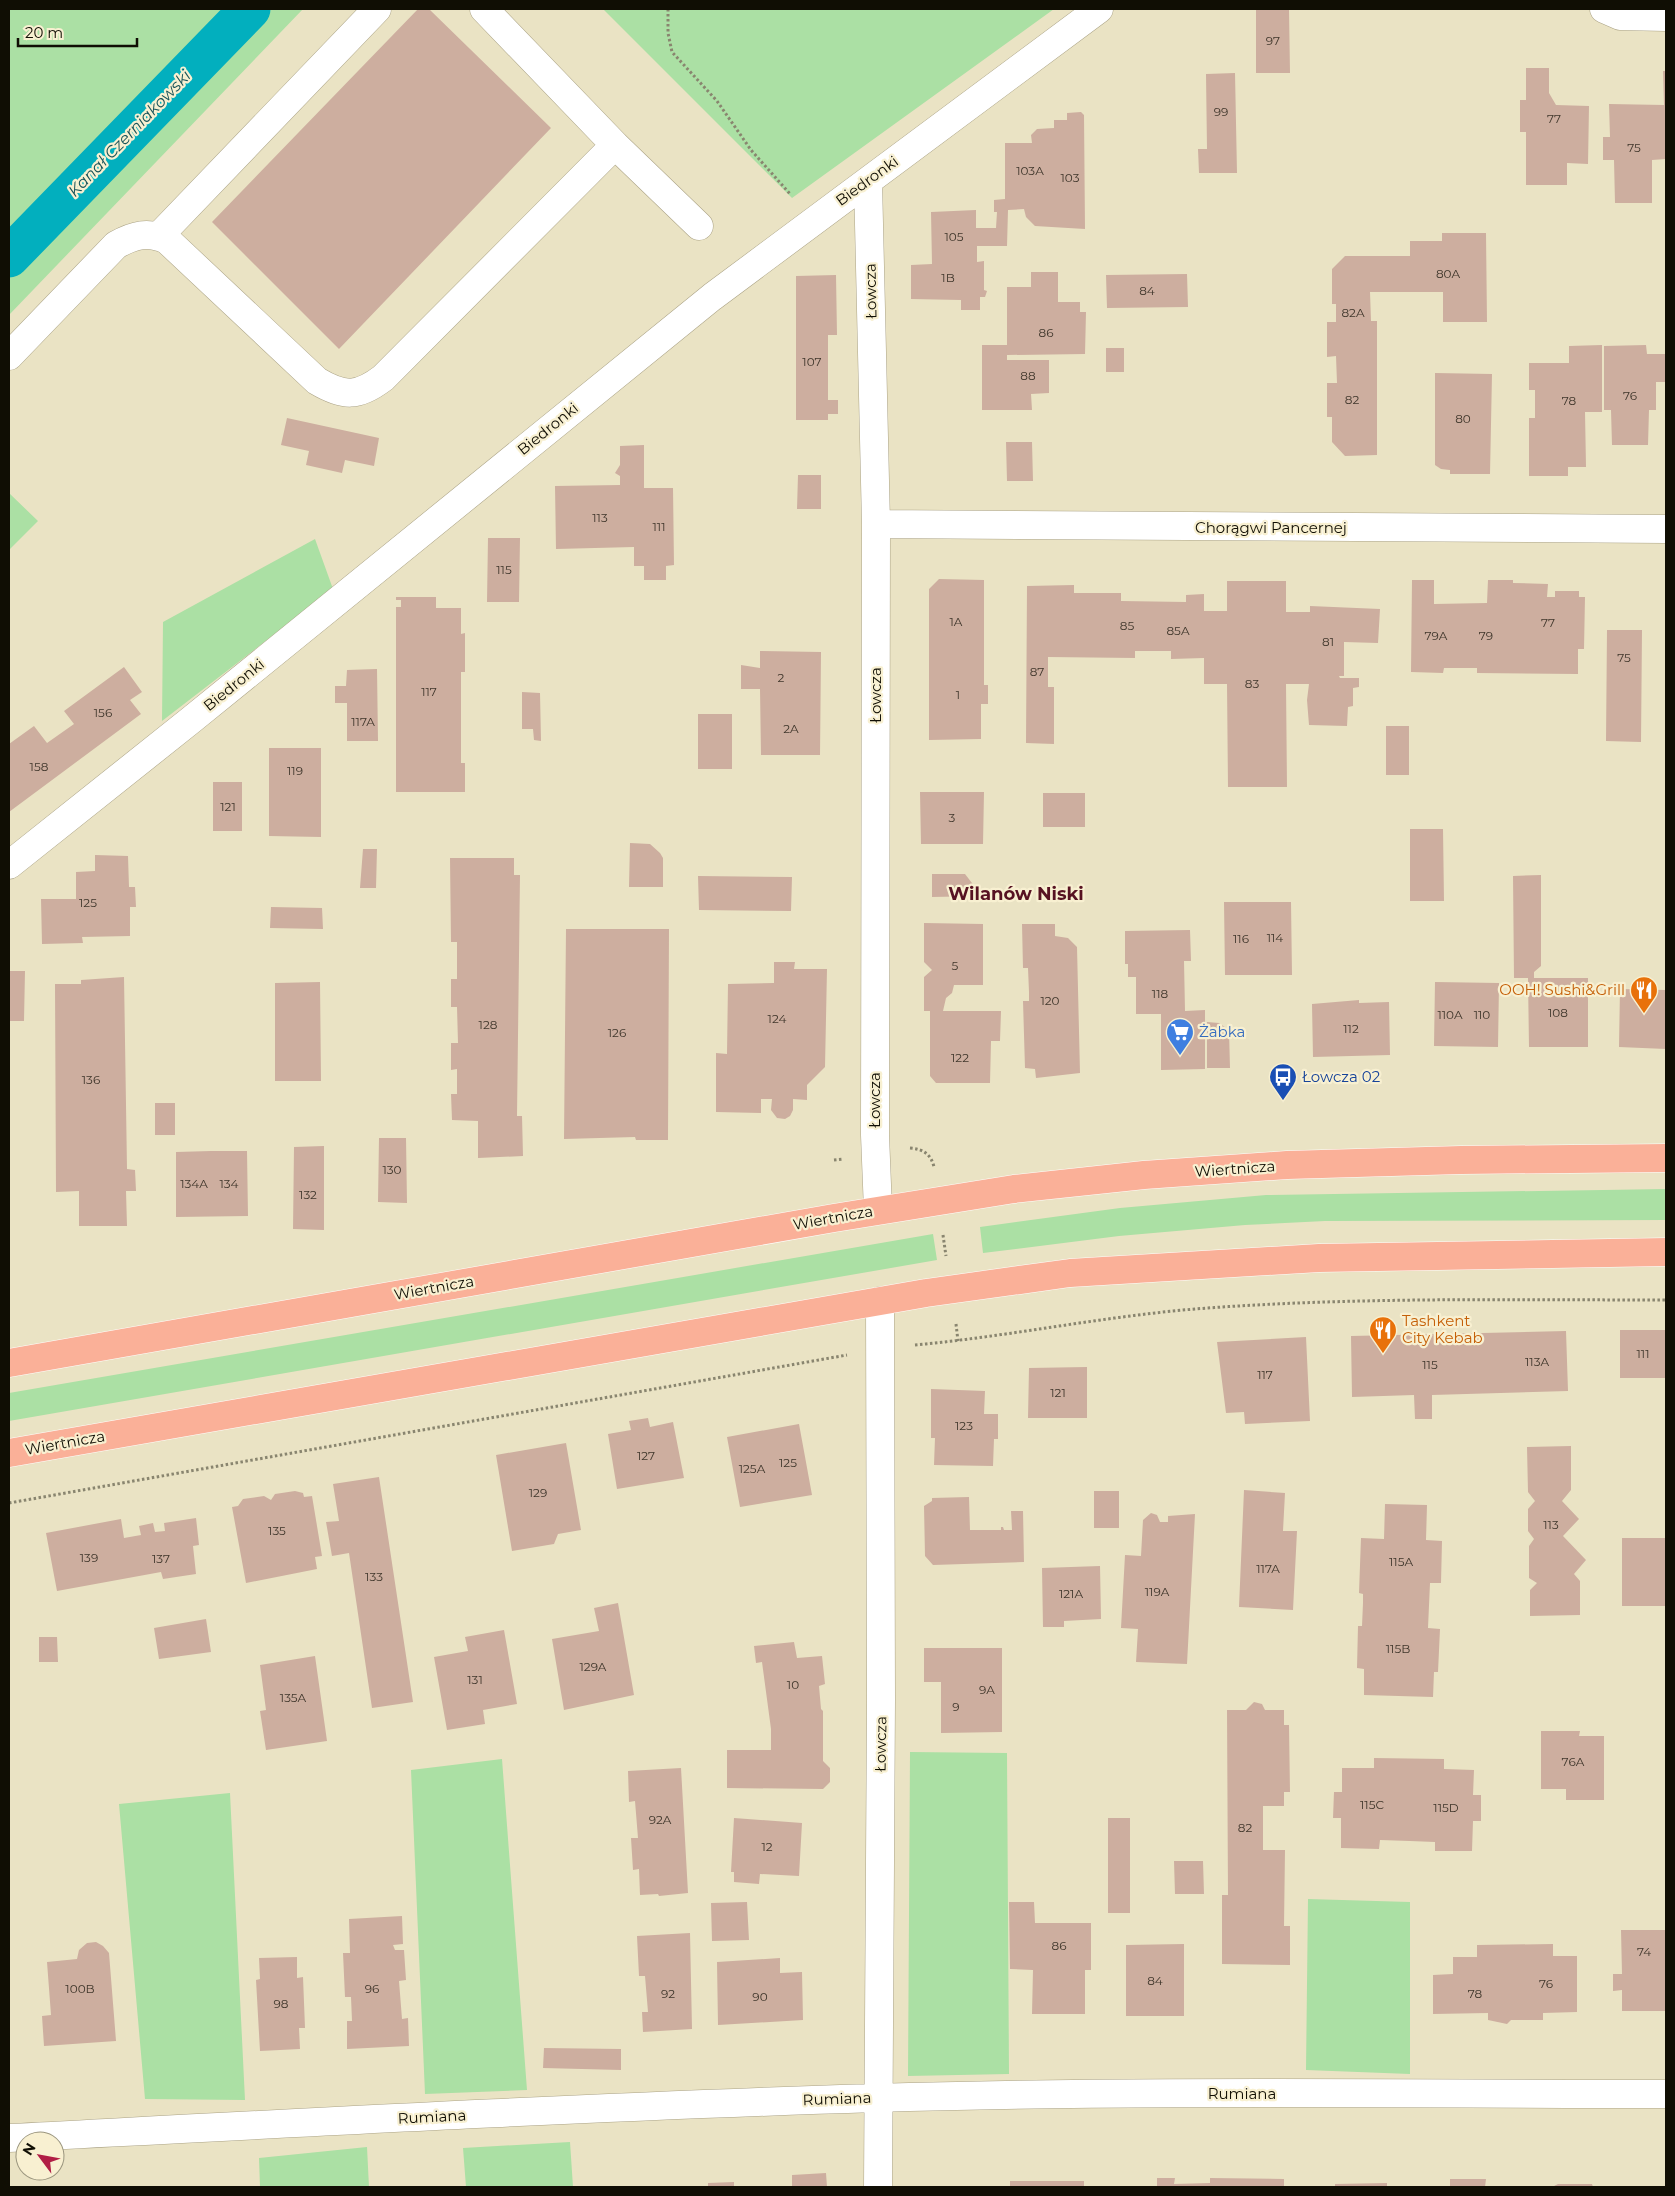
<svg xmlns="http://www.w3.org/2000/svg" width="1675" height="2196" font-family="Montserrat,sans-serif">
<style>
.green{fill:#abe0a4}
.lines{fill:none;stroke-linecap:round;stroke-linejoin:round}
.canal{stroke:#02afbe;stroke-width:41}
.building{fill:#cdae9f}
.minor-casing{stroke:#aba386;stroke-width:29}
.major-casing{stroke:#fff;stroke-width:29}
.path{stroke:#89856f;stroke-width:3;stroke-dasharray:2.5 2.5;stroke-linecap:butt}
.minor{stroke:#fff;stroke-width:28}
.major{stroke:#fab098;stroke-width:28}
.labels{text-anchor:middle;stroke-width:4.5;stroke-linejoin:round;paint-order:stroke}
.number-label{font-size:12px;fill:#3f362b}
.street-label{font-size:15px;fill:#100e04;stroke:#f8f0d1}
.food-label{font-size:15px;fill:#c56008;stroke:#f8f0d1;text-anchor:end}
.shop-label{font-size:15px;fill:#366cbe;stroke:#f8f0d1;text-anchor:start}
.transit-label{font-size:15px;fill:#164399;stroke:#f8f0d1;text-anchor:start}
.water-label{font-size:16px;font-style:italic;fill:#195359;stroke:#f8f0d1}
.quarter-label{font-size:18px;font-weight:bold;fill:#571222;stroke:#f8f0d1}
</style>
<rect width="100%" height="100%" fill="#eae3c4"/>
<!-- green -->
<path class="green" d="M9,9H303L9,315Z
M603,9H1054L792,198Z
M9,493L38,521L9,550Z
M315,539L333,589L162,721L163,622Z
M1666,1189V1220L1325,1221L1245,1225L1119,1236L983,1253L980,1227L1120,1208L1266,1195Z
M933,1234L937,1260L9,1421V1393Z
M910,1752L1007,1753L1009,2074L908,2076Z
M502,1759L527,2090L425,2094L411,1770Z
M230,1793L245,2100L145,2099L119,1804Z
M1308,1899L1410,1902V2074L1306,2070Z
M570,2142L573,2187H466L463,2148Z
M367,2147L369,2187H260L259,2158Z"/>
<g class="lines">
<!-- canal -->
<path class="canal" d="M9,257L250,9"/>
</g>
<!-- building -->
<path class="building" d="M418,9H429L551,128L339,349L212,222Z
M1256,9H1289L1290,73H1256Z
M1526,68H1549V93L1556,105L1589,106L1588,164L1567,163V185H1526V132H1520V100H1526Z
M1663,71H1666V159L1652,160V203H1615L1614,160H1603V137H1610L1609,104L1664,105Z
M1235,73L1237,173H1199L1198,149H1207L1206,74Z
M1081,112L1084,115L1085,229L1035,226L1026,217L1024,209L1008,210L1007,246H977V262L984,261V290L987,291L985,297H980V310H961V300L911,299V265L932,264L931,212L976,210V228H996L997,212H994V200L1005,199V143H1032L1031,135L1037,129L1054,128V120H1067V113Z
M1442,233H1486L1487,322H1443V292H1370L1371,321H1377V455L1345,456L1332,442V417H1327V383H1337L1336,356L1327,357V322H1336V304H1332V269L1345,256H1410V241H1442Z
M1031,272H1058V302H1080V312H1086L1085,354L1007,355V360H1049V393L1031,394L1032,410H982V345H1007V287H1031Z
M1187,274L1188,307L1107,308L1106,275Z
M836,275L837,335H828V400H838V414H828V420H796V276Z
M1602,345V412H1585L1586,467H1568V476H1529V418H1535V390H1529V363H1569V346Z
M1646,345L1647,354H1666L1665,382H1656V410H1649L1648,445H1612L1611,410H1604V346Z
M1106,348H1124V372H1106Z
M1435,373L1492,374L1490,474H1450V470L1441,469L1435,465Z
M287,418L379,438L374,466L345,460L342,473L306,465L309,451L281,445Z
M1006,442H1032L1033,481H1007Z
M644,445V488H673L674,565L666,566V580H644V566H634V547L556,549L555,486L620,485V476L615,473L620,465V446Z
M798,475H821V509H797Z
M488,538H520L519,602H487Z
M939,579L984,580V685H988V704H981V739L929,740V589Z
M1412,580H1434V604L1487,603L1488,580H1513V583L1548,584L1547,597H1555V591H1579V597H1585L1584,649H1578V674L1477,673V668H1444L1443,673L1411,672Z
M1227,581H1286V612H1310V606L1380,609L1378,643L1344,642V676H1339L1340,678H1359V687L1353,688V706L1348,707L1347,726L1309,725L1307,700L1309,684H1286L1287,787H1228L1227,684H1204V658L1171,659V651H1135V658L1048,657V687H1054V744L1026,743L1027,586L1074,585V593H1121V601L1186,602V595L1204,594V611H1227Z
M396,597H436V608H461V634L465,633V672H461V763H465V792H396V607H401V600H396Z
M1607,630H1642L1641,742L1606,741Z
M760,651L821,652L820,755H761L760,689H741V665L760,668Z
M124,667L142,692L130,700L141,714L9,812V744L34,726L47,743L74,724L64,711Z
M377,669L378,741H347V703H335V686H346L347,670Z
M522,692L540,693L541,741L534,740L533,729H522Z
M698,714H732V769H698Z
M1386,726H1409V775H1386Z
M269,748H321V837L269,836Z
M213,782H242V831H213Z
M920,792H984L983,844H921Z
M1043,793H1085V827H1043Z
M1410,829H1443L1444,901H1410Z
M630,843L650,844L660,853L663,858V887H629Z
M363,849H377L376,888H360Z
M95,855L128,856L129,887H135L136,907H130V936L82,937L83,943L42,944L41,899H76V872L95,871Z
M450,858H514V875H520L517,1116H522L523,1156L478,1158V1121L452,1120L451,1094H457V1069L451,1070V1043H458L457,1007H451V979H457V942H451Z
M932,874H965L982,896L932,897Z
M1541,875V966L1534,972V978H1588V1047H1529L1528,978H1514L1513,876Z
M698,876L792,877L791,911L699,910Z
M1224,902H1291L1292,975H1225Z
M271,907L322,908L323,929L270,928Z
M924,923L983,924V985H954L952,993L946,998L943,1011H1001L1000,1041H991L990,1083H936L930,1076V1011H924V977L932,970L924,962Z
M1022,924H1055V936L1068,938L1077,947L1080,1073L1036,1078L1035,1069L1025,1068L1023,1001H1029V992L1028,968H1023Z
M566,929H669L668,1140H636L635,1137L564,1139Z
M1190,930L1191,961H1184L1185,1011L1205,1010V1069L1161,1070V1014H1136V977H1128V964H1125V931Z
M774,962H795L794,969H827L825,1067L807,1085V1100L793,1099V1110L790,1116L785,1119L777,1118L771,1110L772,1099H761V1113L716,1112V1053L727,1054L728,984L774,983Z
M9,971H25L24,1021H9Z
M124,977L127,1169L135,1170L136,1191H126L127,1226H79V1191L56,1192L55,984H81V980Z
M320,982L321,1081H275V983Z
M1435,982L1499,983L1498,1047L1434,1046Z
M1620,989L1666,990V1049L1619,1047Z
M1359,1000V1003L1389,1002L1390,1055L1313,1057L1312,1004Z
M1207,1022L1219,1023L1229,1030L1230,1068H1207Z
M155,1103H175V1135H155Z
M379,1138H406L407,1203L378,1202Z
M324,1146V1230L293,1229L294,1147Z
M211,1151H247L248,1216L176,1217V1152Z
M1620,1330H1666V1378H1620Z
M1566,1331L1568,1391L1432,1395V1419H1415L1414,1395L1352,1397L1351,1336Z
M1306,1337L1310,1421L1245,1424L1244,1412L1226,1413L1217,1342Z
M1087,1367V1418H1028L1029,1368Z
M931,1389L985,1391L984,1414H998V1439H994L993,1466L934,1465L935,1438H931Z
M648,1418L650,1427L673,1422L684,1478L617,1489L608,1434L631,1430L629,1421Z
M799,1424L812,1495L740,1507L727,1437Z
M566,1443L581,1530L558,1534L554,1544L512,1551L496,1455Z
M1571,1446V1490L1562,1501L1579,1519L1563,1536L1586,1560L1574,1574L1580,1581V1615L1530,1616V1590L1537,1583L1529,1578V1546L1534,1539L1528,1531V1509L1535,1501L1528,1492L1527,1447Z
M379,1477L413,1702L372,1708L349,1553L332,1556L326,1522L339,1521L333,1484Z
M1244,1490L1285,1493L1283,1531H1297L1293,1610L1239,1607Z
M295,1491L303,1493L304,1497L312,1496L322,1556L315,1557L317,1569L246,1583L232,1507L238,1506L243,1499L264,1496L271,1500L275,1494Z
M1094,1491H1119V1528H1094Z
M969,1497L970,1530H1001V1527H1003L1004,1530H1012L1011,1511H1023L1024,1562L933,1565L925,1556L924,1506L932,1501V1498Z
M1385,1504L1427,1505L1426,1540L1442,1541L1441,1583H1430L1428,1628L1440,1629L1438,1672H1434L1433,1697L1364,1695V1669L1357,1668L1358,1626H1362L1363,1603V1594L1359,1593L1361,1538L1384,1539Z
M1151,1513L1157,1515L1160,1522H1168V1516L1195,1514L1187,1664L1136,1662L1138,1629L1121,1628L1125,1555L1141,1556L1143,1520Z
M196,1518L199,1545L193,1546L196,1574L163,1579L161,1572L57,1591L46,1533L121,1519L124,1538L141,1535L139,1526L153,1523L155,1532L165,1531L164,1523Z
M1622,1538H1666V1606H1622Z
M1100,1566L1101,1619L1064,1621V1627H1043L1042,1568Z
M618,1603L634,1695L564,1710L552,1639L599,1631L594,1608Z
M206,1619L211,1652L159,1659L154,1628Z
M504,1630L517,1704L483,1710L485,1724L447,1730L434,1657L468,1651L465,1637Z
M39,1637H57L58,1662H39Z
M794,1642L797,1658L822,1656L825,1684L819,1686L821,1709L823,1711V1761L830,1768V1782L823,1789L727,1788V1750H771V1729L762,1662L756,1663L754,1646Z
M924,1648H1002V1732L941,1733V1682H924Z
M315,1656L327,1741L266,1750L260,1711L266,1710L260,1665Z
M1254,1702L1262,1704L1265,1710H1284V1725H1289L1290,1792H1284V1806H1263V1850H1285L1284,1926H1290V1965L1222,1964V1895H1228L1227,1710H1246Z
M1541,1731H1580L1579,1736H1604V1800H1566V1789H1541Z
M1374,1758L1444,1759V1769L1474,1770L1473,1795H1481V1821H1473L1472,1851H1435V1842L1410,1841L1380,1840L1379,1849L1341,1848V1818H1333L1334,1792H1342V1768H1374Z
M681,1768L688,1893L659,1896L658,1894L640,1895L639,1869L633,1870L631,1838H638L635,1801L629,1802L628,1771Z
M734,1818L802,1823L799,1876L760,1874L759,1884L734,1882V1872H731Z
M1108,1818H1130V1913H1108Z
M1174,1861H1203L1204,1894H1175Z
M747,1902L749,1940L712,1941L711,1903Z
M1009,1902H1034L1035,1923H1091V1970H1085V2014H1032L1033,1970L1010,1969Z
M402,1916L403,1944L393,1945L395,1950H404L406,1980L399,1981L402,2019L408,2018L409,2046L347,2049V2021H352L351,1997H345L343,1953H350L349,1919Z
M1621,1930H1666V2011H1622V1990L1613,1991V1974H1622Z
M690,1933L692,2029L643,2032L642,2012H648L645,1976H639L637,1936Z
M96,1942L103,1946L109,1953L116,2041L44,2046L42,2016L51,2015L47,1962L77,1959L79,1950L87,1943Z
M1184,1944V2016H1126V1945Z
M1553,1944V1956H1577V2012L1543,2013V2020H1511L1507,2024L1488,2020V2013L1433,2014V1975L1453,1974V1957H1477V1945Z
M297,1957V1978L303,1977L305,2028H299L300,2049L260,2051L256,1980L260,1979L259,1958Z
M780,1958V1973L802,1972L803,2020L718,2025L717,1962Z
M544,2048L621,2049V2070L543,2068Z
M826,2173L827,2187H792V2175Z
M1157,2178H1175L1174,2184L1210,2183V2178L1284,2179V2187H1157Z
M1450,2179H1486L1485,2187H1450Z
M1010,2181H1084V2187H1010Z
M734,2182V2187H708V2183Z
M1387,2183V2187H1335V2184Z
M1558,2184H1592L1593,2187H1552Z"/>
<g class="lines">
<!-- minor casing -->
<g class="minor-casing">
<path id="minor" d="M484,9L615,145
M1604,9L1620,16L1666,17
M868,181L876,524L875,1135L878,1210
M159,236L377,9
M9,356L116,245C134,235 148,231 167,240L317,381C344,397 358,397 383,378L615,145L699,226
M876,524L1666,529
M9,865L191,720L712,297L1099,9
M9,2138C297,2123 586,2107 875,2098C1138,2090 1402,2094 1666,2094
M878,2187L881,1700L880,1301"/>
</g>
<!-- major casing -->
<g class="major-casing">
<path id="major" d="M9,1363L834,1218L1014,1189L1144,1175L1287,1165L1461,1160L1666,1158
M9,1453L926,1293L1070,1273L1319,1258L1666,1252"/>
</g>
<!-- path -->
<path class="path" d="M668,9V33L672,52L717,101L751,150L791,195
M910,1148C923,1149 931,1154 934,1167
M834,1160L843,1159
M943,1235L946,1256
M956,1324L958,1341
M915,1345C1013,1336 1109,1315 1208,1308C1360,1297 1513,1300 1666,1300
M9,1503L847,1355"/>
<!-- minor -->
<use href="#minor" class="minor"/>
<!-- major -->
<use href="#major" class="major"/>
</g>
<!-- icons -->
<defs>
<g id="restaurant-pin" transform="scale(1.4375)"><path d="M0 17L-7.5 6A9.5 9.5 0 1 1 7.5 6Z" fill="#e8710a" stroke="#f8f0d1"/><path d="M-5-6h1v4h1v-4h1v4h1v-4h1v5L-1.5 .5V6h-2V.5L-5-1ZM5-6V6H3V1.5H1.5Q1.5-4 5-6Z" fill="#fff"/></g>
<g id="supermarket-pin" transform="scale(1.4375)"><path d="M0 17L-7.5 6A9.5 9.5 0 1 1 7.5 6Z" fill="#3f7fe0" stroke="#f8f0d1"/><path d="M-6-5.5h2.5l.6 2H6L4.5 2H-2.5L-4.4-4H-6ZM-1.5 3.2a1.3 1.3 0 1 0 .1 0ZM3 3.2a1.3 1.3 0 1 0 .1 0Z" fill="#fff"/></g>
<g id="bus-pin" transform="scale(1.4375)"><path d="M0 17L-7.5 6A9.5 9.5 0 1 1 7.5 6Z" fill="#1a4fb4" stroke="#f8f0d1"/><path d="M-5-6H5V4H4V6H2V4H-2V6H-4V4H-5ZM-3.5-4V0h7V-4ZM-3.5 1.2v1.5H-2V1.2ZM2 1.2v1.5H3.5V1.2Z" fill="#fff"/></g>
</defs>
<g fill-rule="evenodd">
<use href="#restaurant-pin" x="1644" y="990"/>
<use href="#supermarket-pin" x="1180" y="1032"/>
<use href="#bus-pin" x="1283" y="1077"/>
<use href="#restaurant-pin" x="1383" y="1330"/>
</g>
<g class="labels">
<!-- number labels -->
<g class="number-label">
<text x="1273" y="45">97</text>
<text x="1221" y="116">99</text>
<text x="1554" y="123">77</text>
<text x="1634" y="152">75</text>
<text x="1030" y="175">103A</text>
<text x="1070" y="182">103</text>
<text x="954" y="241">105</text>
<text x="1448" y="278">80A</text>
<text x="948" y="282">1B</text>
<text x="1147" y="295">84</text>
<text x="1353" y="317">82A</text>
<text x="1046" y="337">86</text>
<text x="812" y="366">107</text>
<text x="1028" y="380">88</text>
<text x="1630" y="400">76</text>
<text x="1352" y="404">82</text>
<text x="1569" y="405">78</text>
<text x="1463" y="423">80</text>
<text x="600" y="522">113</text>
<text x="659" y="531">111</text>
<text x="504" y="574">115</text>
<text x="956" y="626">1A</text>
<text x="1548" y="627">77</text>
<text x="1127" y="630">85</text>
<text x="1178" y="635">85A</text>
<text x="1436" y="640">79A</text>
<text x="1486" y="640">79</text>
<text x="1328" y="646">81</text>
<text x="1624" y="662">75</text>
<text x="1037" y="676">87</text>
<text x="781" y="682">2</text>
<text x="1252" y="688">83</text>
<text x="429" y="696">117</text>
<text x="958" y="699">1</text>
<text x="103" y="717">156</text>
<text x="363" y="726">117A</text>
<text x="791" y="733">2A</text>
<text x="39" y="771">158</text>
<text x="295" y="775">119</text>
<text x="228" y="811">121</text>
<text x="952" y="822">3</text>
<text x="88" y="907">125</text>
<text x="1275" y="942">114</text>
<text x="1241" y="943">116</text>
<text x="955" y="970">5</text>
<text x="1160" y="998">118</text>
<text x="1050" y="1005">120</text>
<text x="1558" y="1017">108</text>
<text x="1450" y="1019">110A</text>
<text x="1482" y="1019">110</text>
<text x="777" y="1023">124</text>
<text x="488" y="1029">128</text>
<text x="1351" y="1033">112</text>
<text x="617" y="1037">126</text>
<text x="960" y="1062">122</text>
<text x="91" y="1084">136</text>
<text x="392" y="1174">130</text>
<text x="194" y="1188">134A</text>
<text x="229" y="1188">134</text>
<text x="308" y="1199">132</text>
<text x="1643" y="1358">111</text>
<text x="1537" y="1366">113A</text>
<text x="1430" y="1369">115</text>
<text x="1265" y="1379">117</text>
<text x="1058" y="1397">121</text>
<text x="964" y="1430">123</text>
<text x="646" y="1460">127</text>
<text x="788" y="1467">125</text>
<text x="752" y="1473">125A</text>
<text x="538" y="1497">129</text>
<text x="1551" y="1529">113</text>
<text x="277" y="1535">135</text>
<text x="89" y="1562">139</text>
<text x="161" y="1563">137</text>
<text x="1401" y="1566">115A</text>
<text x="1268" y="1573">117A</text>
<text x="374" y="1581">133</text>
<text x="1157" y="1596">119A</text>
<text x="1071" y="1598">121A</text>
<text x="1398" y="1653">115B</text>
<text x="593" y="1671">129A</text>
<text x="475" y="1684">131</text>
<text x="793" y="1689">10</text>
<text x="987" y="1694">9A</text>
<text x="293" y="1702">135A</text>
<text x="956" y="1711">9</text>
<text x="1573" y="1766">76A</text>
<text x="1372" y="1809">115C</text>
<text x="1446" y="1812">115D</text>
<text x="660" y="1824">92A</text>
<text x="1245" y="1832">82</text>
<text x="767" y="1851">12</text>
<text x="1059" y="1950">86</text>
<text x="1644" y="1956">74</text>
<text x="1155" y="1985">84</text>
<text x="1546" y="1988">76</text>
<text x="80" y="1993">100B</text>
<text x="372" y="1993">96</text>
<text x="668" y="1998">92</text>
<text x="1475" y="1998">78</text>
<text x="760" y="2001">90</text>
<text x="281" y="2008">98</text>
</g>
<!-- street labels -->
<g class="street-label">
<text transform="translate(867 181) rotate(-36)" y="5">Biedronki</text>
<text transform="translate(871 291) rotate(-91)" y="5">Łowcza</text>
<text transform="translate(548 429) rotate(-39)" y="5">Biedronki</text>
<text x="1271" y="533">Chorągwi Pancernej</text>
<text transform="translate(234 685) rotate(-39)" y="5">Biedronki</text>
<text transform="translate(876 695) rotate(-90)" y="5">Łowcza</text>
<text transform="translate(875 1100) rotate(-90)" y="5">Łowcza</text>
<text transform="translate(1235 1169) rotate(-4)" y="5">Wiertnicza</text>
<text transform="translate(833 1218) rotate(-10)" y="5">Wiertnicza</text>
<text transform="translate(434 1288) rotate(-10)" y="5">Wiertnicza</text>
<text transform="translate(65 1443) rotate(-10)" y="5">Wiertnicza</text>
<text transform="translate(881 1744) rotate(-89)" y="5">Łowcza</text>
<text x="1242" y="2099">Rumiana</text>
<text transform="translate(837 2099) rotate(-2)" y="5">Rumiana</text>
<text transform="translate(432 2117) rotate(-3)" y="5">Rumiana</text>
</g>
<!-- food labels -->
<g class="food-label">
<text x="1625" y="995">OOH! Sushi&amp;Grill</text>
<text x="1402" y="1326" text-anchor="start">Tashkent<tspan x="1402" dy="17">City Kebab</tspan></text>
</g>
<!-- shop labels -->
<g class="shop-label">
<text x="1199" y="1037">Żabka</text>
</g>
<!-- transit labels -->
<g class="transit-label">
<text x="1302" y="1082">Łowcza 02</text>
</g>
<!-- water labels -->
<g class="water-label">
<text transform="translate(129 133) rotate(-46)" y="6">Kanał Czerniakowski</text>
</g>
<!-- quarter labels -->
<g class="quarter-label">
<text x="1016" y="900">Wilanów Niski</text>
</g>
</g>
<!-- border -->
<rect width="1675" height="2196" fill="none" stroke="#100e04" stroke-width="20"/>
<!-- north arrow -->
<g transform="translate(40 2156) rotate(302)"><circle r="24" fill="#f8f0d1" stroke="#9b967f"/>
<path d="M0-4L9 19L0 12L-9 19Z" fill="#b11e45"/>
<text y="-8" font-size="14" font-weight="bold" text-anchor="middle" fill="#100e04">N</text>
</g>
<!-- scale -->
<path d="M18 38v8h119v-8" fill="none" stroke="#100e04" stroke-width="2.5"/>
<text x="25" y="38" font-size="15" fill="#100e04" stroke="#f8f0d1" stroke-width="4" paint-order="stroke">20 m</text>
</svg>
